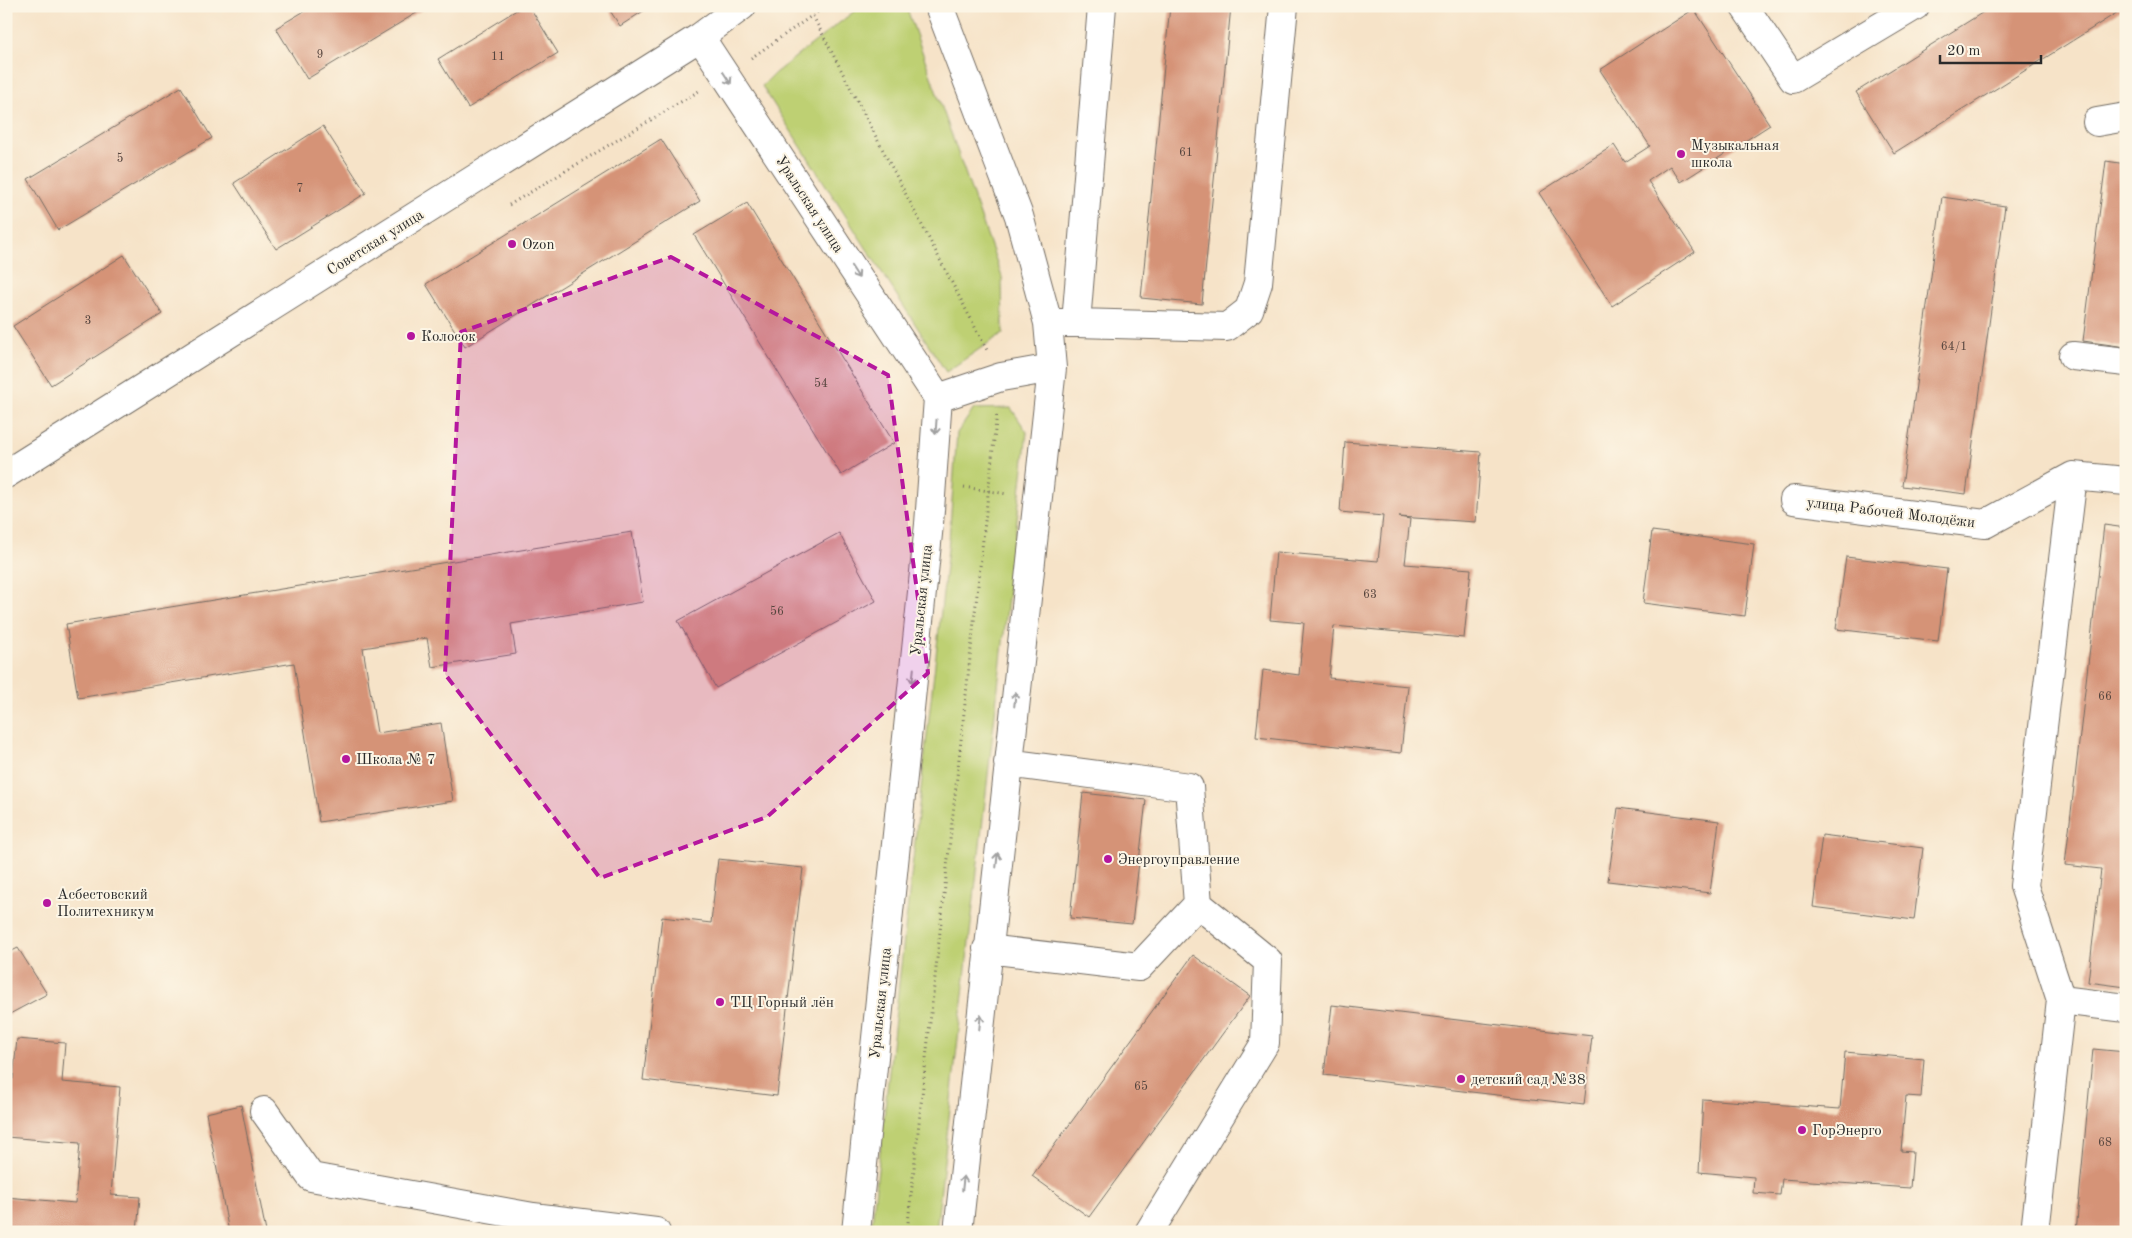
<svg xmlns="http://www.w3.org/2000/svg" width="2132" height="1238" font-family="'Old Standard TT',serif">
<style>
.green{fill:#bed073;stroke:#747e4f}
.building{fill:#d59377}
.lines{fill:none;stroke-linecap:round;stroke-linejoin:round}
.minor-casing{stroke:#726b62;stroke-width:30}
.path{stroke:#726b62;stroke-width:3;stroke-dasharray:1 4;stroke-linecap:butt}
.minor{stroke:#fff;stroke-width:28}
.oneway{stroke:#a0a0a0}
.marked{fill:#b5179e;fill-opacity:0.2;stroke:#b5179e;stroke-width:4;stroke-dasharray:10 6;stroke-linejoin:round}
.poi-dot{fill:#b5179e;stroke:#fcf5e5;stroke-width:2}
.labels{text-anchor:middle;stroke-width:4;stroke-linejoin:round;paint-order:stroke}
.number-label{font-size:12px;fill:#56453e}
.poi-label{font-size:15px;fill:#2b2b2b;stroke:#fcf5e5;text-anchor:start}
.street-label{font-size:15px;fill:#2b2b2b;stroke:#fcf5e5}
</style>
<rect width="100%" height="100%" fill="#fcf5e5"/>
<filter id="ink" filterUnits="userSpaceOnUse"><feTurbulence type="fractalNoise" baseFrequency=".02" numOctaves="2"/><feDisplacementMap in="SourceGraphic" scale="10" xChannelSelector="R" yChannelSelector="G"/><feConvolveMatrix kernelMatrix="1 2 1 2 8 2 1 2 1" color-interpolation-filters="sRGB"/></filter>
<filter id="wash" filterUnits="userSpaceOnUse"><feTurbulence type="fractalNoise" baseFrequency=".0096" numOctaves="4" result="noise"/><feDisplacementMap in="SourceGraphic" scale="20" xChannelSelector="R" yChannelSelector="G"/><feGaussianBlur stdDeviation="1.12" result="paint"/><feColorMatrix in="noise" values="0 0 0 0 0 0 0 0 0 0 0 0 0 0 0 0 0 1.4 0 .05"/><feComposite in="paint" operator="in"/></filter>
<g filter="url(#wash)">
<rect width="100%" height="100%" fill="#f6e3c8"/>
<!-- green -->
<path class="green" d="M861,6H906L1002,277L1003,333L946,372L762,86L775,73Z
M1011,408L1027,432L936,1232H871L949,540L957,433L974,409Z"/>
<g id="blocks">
<!-- building -->
<path class="building" d="M313,6H428L307,79L276,28Z
M523,6H529L558,53L468,108L438,59Z
M607,6H651L620,26Z
M1170,6H1231L1202,304L1141,298Z
M1993,6L2126,7L1894,153L1856,92Z
M1694,9L1770,125L1681,182L1670,166L1648,181L1695,252L1612,306L1539,193L1614,145L1625,162L1650,146L1600,70Z
M181,87L212,138L58,230L28,179Z
M323,126L366,193L276,249L234,183Z
M661,139L700,201L465,347L426,284Z
M2106,161L2126,164V347L2083,341Z
M1942,197L2005,206L1966,494L1902,486Z
M747,203L894,443L841,475L694,235Z
M124,255L162,314L51,385L13,326Z
M1345,442L1481,452L1476,522L1399,517L1410,519L1405,564L1471,569L1464,638L1334,626L1329,678L1408,686L1401,753L1256,737L1263,670L1299,675L1304,623L1270,620L1276,552L1378,561L1383,516L1340,512Z
M2104,525L2126,528V987L2088,982L2101,869L2065,865Z
M1652,531L1754,544L1745,616L1643,603Z
M632,532L643,602L511,624L516,654L432,667L427,638L363,648L377,733L441,723L453,801L319,822L294,663L78,698L66,624Z
M839,533L876,601L716,688L678,621Z
M1846,557L1947,569L1938,641L1836,629Z
M1083,793L1146,800L1132,924L1070,918Z
M1618,808L1719,821L1710,893L1608,881Z
M1822,835L1923,848L1914,920L1813,907Z
M718,859L803,868L777,1096L643,1080L662,917L711,923Z
M18,948L47,994L6,1016V954Z
M1193,955L1250,996L1089,1217L1032,1176Z
M1332,1005L1592,1036L1584,1105L1324,1075Z
M17,1039L65,1043L62,1082L120,1087L111,1195L140,1197L137,1232H6V1197L75,1203L80,1143L6,1137V1079H13Z
M2093,1049L2126,1052V1232H2076Z
M1845,1052L1924,1059L1921,1097L1906,1096L1901,1151L1913,1152L1910,1188L1782,1179L1780,1195L1753,1193L1754,1177L1699,1172L1703,1099L1840,1109Z
M241,1105L266,1232H229L206,1113Z"/>
</g>
</g>
<g filter="url(#ink)">
<use href="#blocks" fill-opacity="0" stroke="#726b62" stroke-width="1"/>
<g class="lines">
<!-- minor casing -->
<g class="minor-casing">
<path id="minor" d="M939,6L1019,216L1048,323L1052,368L958,1232
M1744,6L1793,79L1915,6
M700,37L938,398L929,524L856,1232
M2097,122L2126,117
M1057,323H1076L1102,6
M1076,323L1227,327L1249,310L1258,283L1284,6
M2073,356L2126,362
M938,398L1001,377L1052,368
M6,474L700,37L742,6
M1794,500L1985,524L2073,476L2126,481
M1008,763L1189,787L1198,904
M987,949L1139,967L1198,904L1268,961L1265,1043L1149,1232
M2061,1000L2126,1008
M264,1111L311,1177L533,1217L656,1232
M2035,1232L2061,1000L2024,886L2073,476"/>
</g>
<!-- path -->
<path class="path" d="M813,16L987,350
M751,58L826,6
M509,205L699,91
M964,487L1007,494
M907,1232L997,412"/>
<!-- minor -->
<use href="#minor" class="minor"/>
</g>
<!-- one-way arrows -->
<defs><path id="oneway-shaft" d="M-6 0H5M1.5-3L5.5 0L1.5 3" fill="none" stroke-width="1.6" stroke-linecap="round" stroke-linejoin="round" transform="scale(1.25)"/></defs>
<g class="oneway">
<use href="#oneway-shaft" transform="translate(727 78) rotate(57)"/>
<use href="#oneway-shaft" transform="translate(855 272) rotate(57)"/>
<use href="#oneway-shaft" transform="translate(936 427) rotate(94)"/>
<use href="#oneway-shaft" transform="translate(913 676) rotate(96)"/>
<use href="#oneway-shaft" transform="translate(1015 699) rotate(-84)"/>
<use href="#oneway-shaft" transform="translate(997 860) rotate(-84)"/>
<use href="#oneway-shaft" transform="translate(980 1022) rotate(-84)"/>
<use href="#oneway-shaft" transform="translate(963 1183) rotate(-84)"/>
</g>
</g>
<!-- marked area -->
<path class="marked" d="M671,257L888,375L928,673L767,817L600,878L445,674L461,332Z"/>
<!-- markers -->
<g class="poi-dot">
<circle cx="1681" cy="154" r="5"/>
<circle cx="512" cy="244" r="5"/>
<circle cx="411" cy="336" r="5"/>
<circle cx="346" cy="759" r="5"/>
<circle cx="1108" cy="859" r="5"/>
<circle cx="47" cy="903" r="5"/>
<circle cx="720" cy="1002" r="5"/>
<circle cx="1461" cy="1079" r="5"/>
<circle cx="1802" cy="1130" r="5"/>
</g>
<g class="labels">
<!-- number labels -->
<g class="number-label">
<text x="320" y="58">9</text>
<text x="498" y="60">11</text>
<text x="1186" y="156">61</text>
<text x="120" y="162">5</text>
<text x="300" y="192">7</text>
<text x="88" y="324">3</text>
<text x="1954" y="350">64/1</text>
<text x="821" y="387">54</text>
<text x="1370" y="598">63</text>
<text x="777" y="615">56</text>
<text x="2105" y="700">66</text>
<text x="1141" y="1090">65</text>
<text x="2105" y="1146">68</text>
</g>
<!-- poi labels -->
<g class="poi-label">
<text x="1691" y="150">Музыкальная<tspan x="1691" dy="17">школа</tspan></text>
<text x="522" y="249">Ozon</text>
<text x="421" y="341">Колосок</text>
<text x="356" y="764">Школа № 7</text>
<text x="1118" y="864">Энергоуправление</text>
<text x="57" y="899">Асбестовский<tspan x="57" dy="17">Политехникум</tspan></text>
<text x="730" y="1007">ТЦ Горный лён</text>
<text x="1471" y="1084">детский сад №38</text>
<text x="1812" y="1135">ГорЭнерго</text>
</g>
<!-- street labels -->
<g class="street-label">
<text transform="translate(810 204) rotate(57)" y="5">Уральская улица</text>
<text transform="translate(375 242) rotate(-32)" y="5">Советская улица</text>
<text transform="translate(1891 512) rotate(7)" y="5">улица Рабочей Молодёжи</text>
<text transform="translate(921 600) rotate(-84)" y="5">Уральская улица</text>
<text transform="translate(880 1003) rotate(-84)" y="5">Уральская улица</text>
</g>
</g>
<!-- margin -->
<rect width="2132" height="1238" fill="none" stroke="#fcf5e5" stroke-width="25"/>
<!-- scale -->
<path d="M1940 55v8h101v-8" fill="none" stroke="#2b2b2b" stroke-width="2.5"/>
<text x="1947" y="55" font-size="15" fill="#2b2b2b" stroke="#fcf5e5" stroke-width="4" paint-order="stroke">20 m</text>
</svg>
